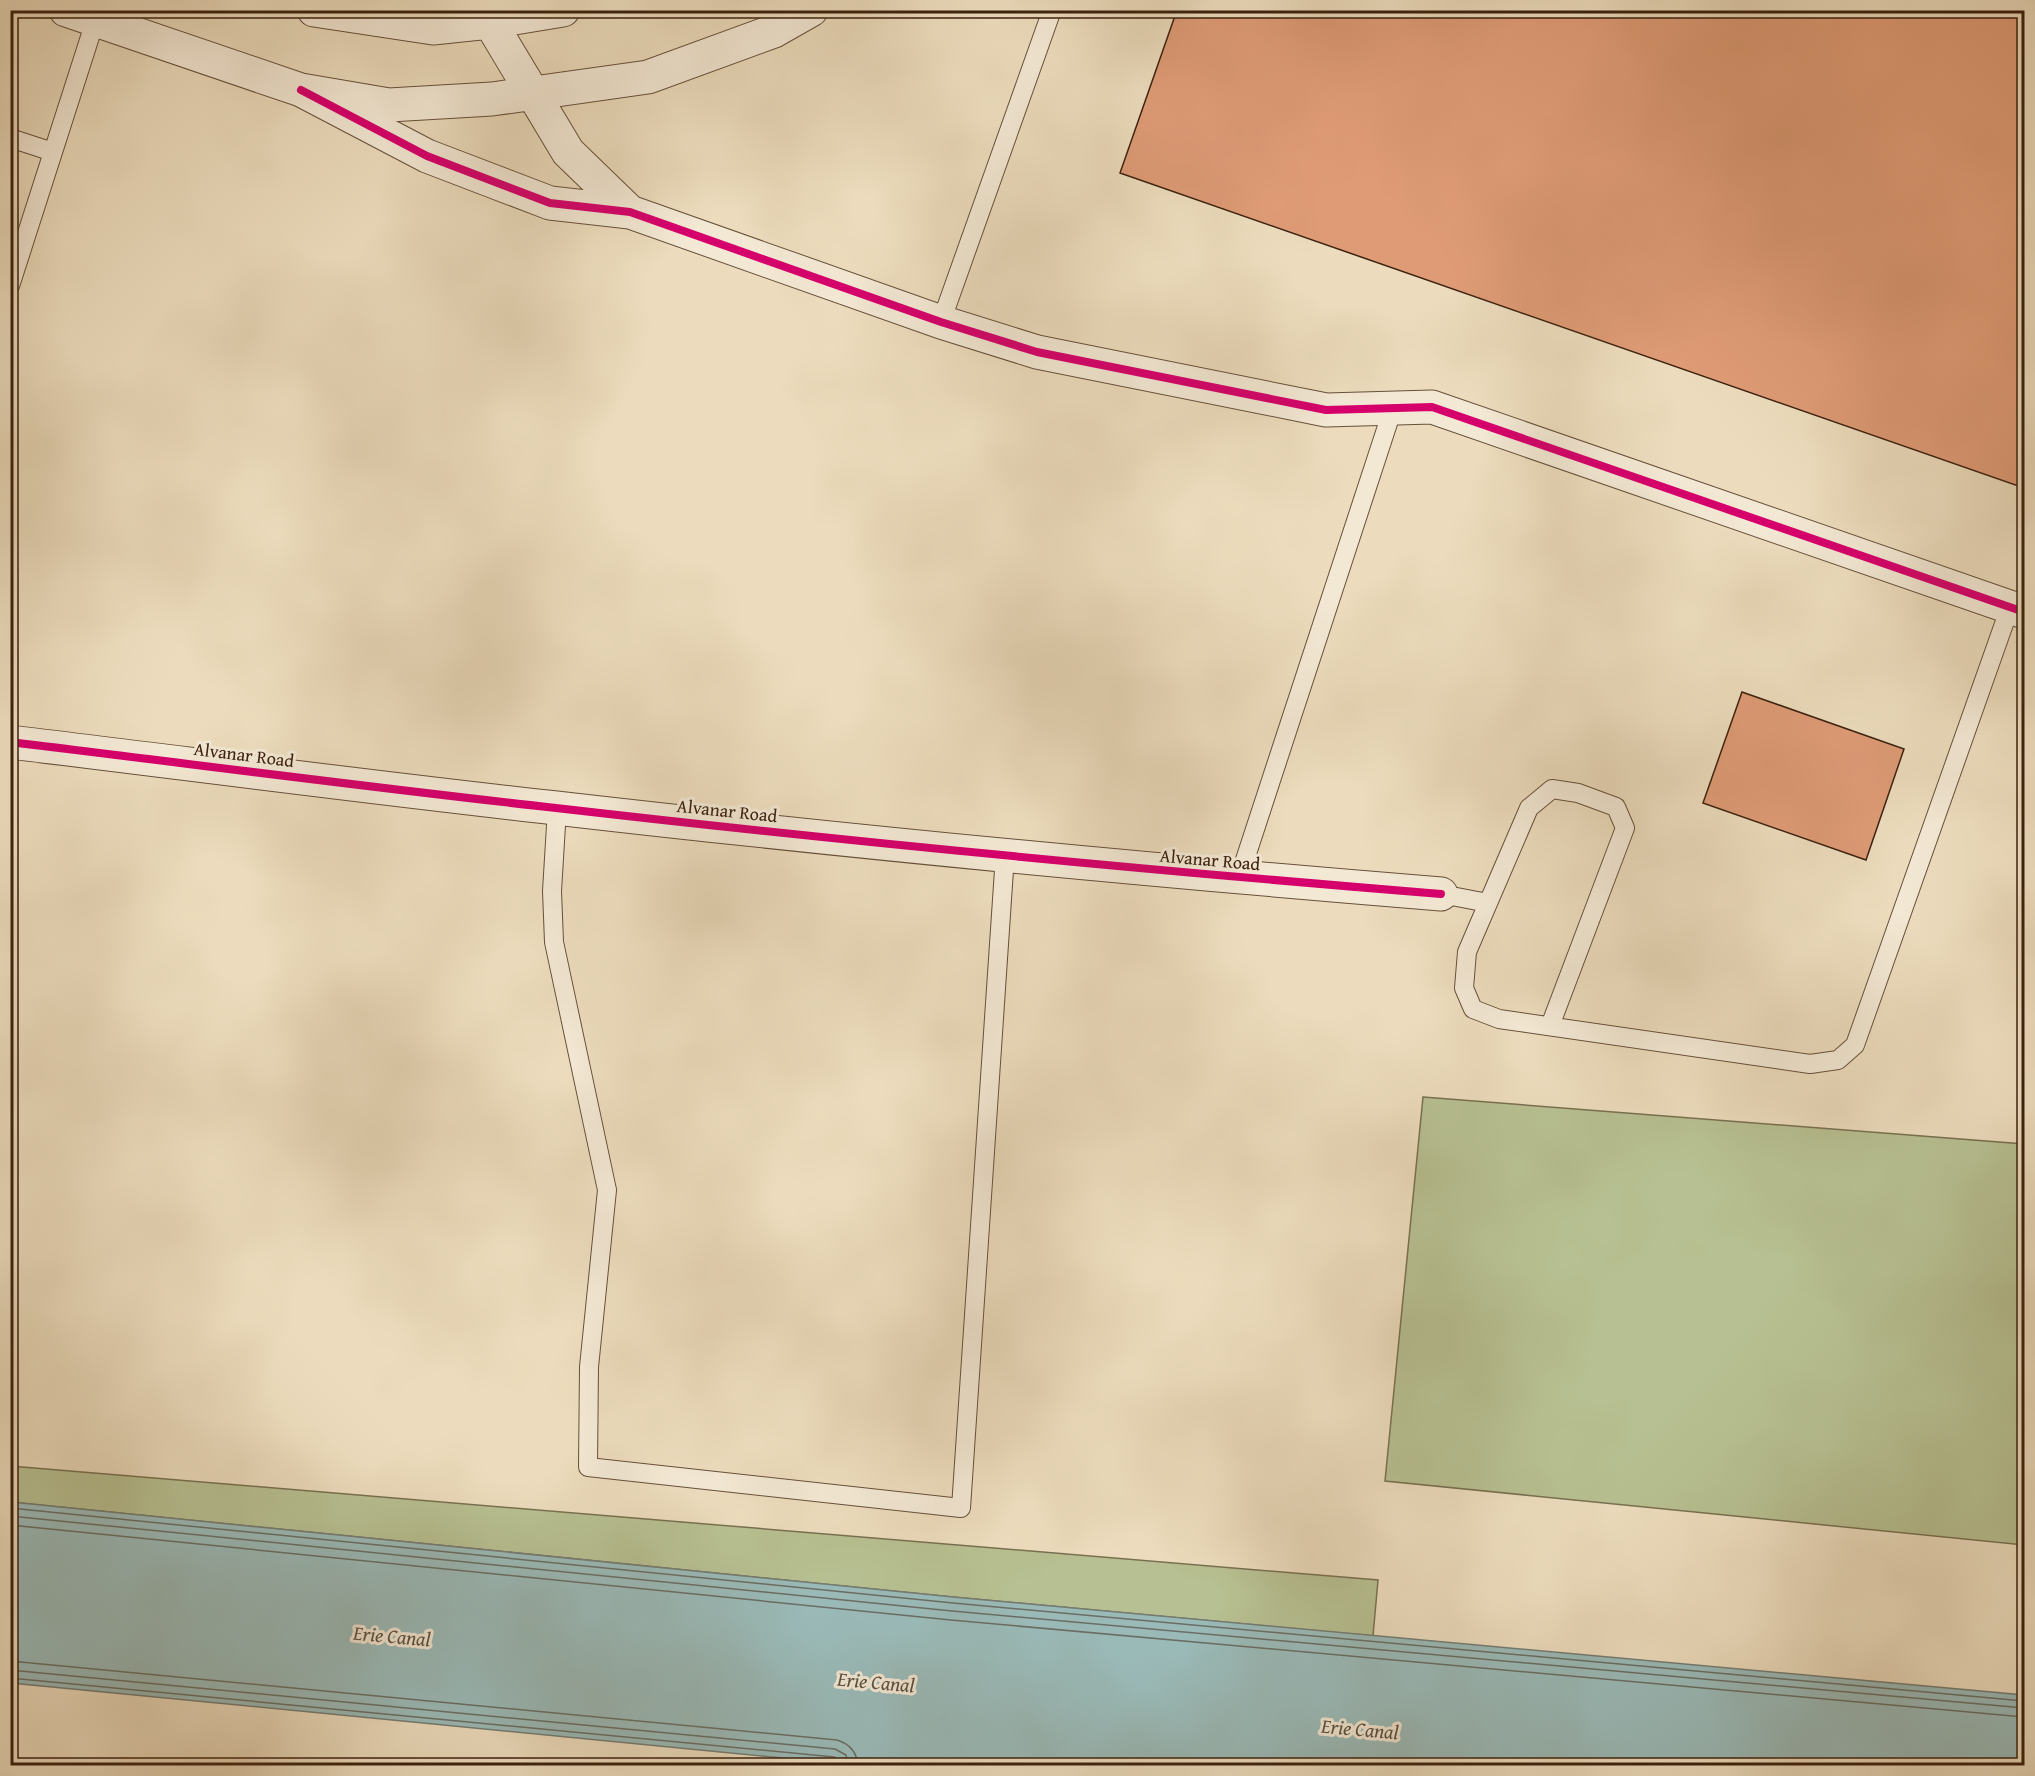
<svg xmlns="http://www.w3.org/2000/svg" width="2035" height="1776" font-family="'Gentium Book Plus',serif">
<style>
.green{fill:#b7c092;stroke:#797050;stroke-width:1.5}
.water{fill:#9abab8;stroke:#747d74;stroke-width:1.5}
.lines{fill:none;stroke-linecap:round;stroke-linejoin:round}
.shore{stroke:#6a6e64;stroke-width:1.5}
.building{fill:#de9b76;stroke:#3b210f;stroke-width:1.5}
.lane-casing{stroke:#67503a;stroke-width:20}
.street-casing{stroke:#67503a;stroke-width:35}
.lane{stroke:#f3e8d4;stroke-width:18}
.street{stroke:#f3e8d4;stroke-width:33}
.cycleway-casing{stroke:#f3e8d4;stroke-width:11}
.cycleway{stroke:#d6006c;stroke-width:8}
.labels{text-anchor:middle;stroke-width:6;stroke-linejoin:round;paint-order:stroke}
.street-label{font-size:18px;fill:#3b210f;stroke:#f3e8d4}
.water-label{font-size:20px;font-style:italic;fill:#584f42;stroke:#f3e8d4}
</style>
<rect width="100%" height="100%" fill="#ecdcbd"/>
<filter id="stains"><feTurbulence type="fractalNoise" baseFrequency=".00333" numOctaves="4"/><feColorMatrix values="0 0 0 0 .2 0 0 0 0 .09 0 0 0 0 .02 0 0 0 .5 -.17"/></filter>
<radialGradient id="worn" r=".72"><stop offset=".6" stop-color="#630" stop-opacity="0"/><stop offset="1" stop-color="#630" stop-opacity=".3"/></radialGradient>
<!-- green -->
<path class="green" d="M1423,1097L2024,1144V1545L1385,1481Z
M10,1466L1378,1580L1373,1636L953,1597L11,1502Z"/>
<!-- water -->
<path class="water" d="M11,1502L953,1597L2024,1695V1765L865,1766L11,1683Z"/>
<g class="lines">
<!-- shore -->
<path class="shore" d="M10,1508L953,1603L2024,1701
M10,1516L952,1611L2024,1708
M10,1525L951,1620L2024,1717
M10,1661L837,1740C850,1744 857,1752 858,1766
M10,1670L835,1749L846,1755L848,1766
M10,1678L834,1757L840,1760L841,1766"/>
</g>
<!-- building -->
<path class="building" d="M1177,10H2024V488L1120,173Z
M1742,692L1904,749L1866,860L1703,803Z"/>
<g class="lines">
<!-- lane casing -->
<g class="lane-casing">
<path id="lane" d="M10,138L53,152
M10,286L98,12
M941,322L1052,10
M557,809L552,891L554,942L607,1190L589,1367L588,1467L961,1508L1005,855
M1239,878L1393,408
M1441,894L1488,903
M1550,1026L1625,828L1616,807L1578,793L1552,789L1529,808L1467,952L1464,988L1473,1009L1499,1019L1810,1064L1838,1060L1855,1045L2010,607"/>
</g>
<!-- street casing -->
<g class="street-casing">
<path id="street" d="M66,10L301,90L389,105L492,99L648,77L774,31L811,10
M314,10L433,28L490,22L563,10
M490,22L568,152L630,212
M301,90L427,156L550,203L630,212L941,322L1037,352L1326,410L1432,407L2024,612
M10,742C192,764 374,788 556,808C851,842 1146,870 1441,894"/>
</g>
<!-- lane -->
<use href="#lane" class="lane"/>
<!-- street -->
<use href="#street" class="street"/>
<!-- cycleway casing -->
<g class="cycleway-casing">
<path id="cycleway" d="M301,90L427,156L550,203L630,212L941,322L1037,352L1326,410L1432,407L2024,612
M10,742C192,764 374,788 556,808C851,842 1146,870 1441,894"/>
</g>
<!-- cycleway -->
<use href="#cycleway" class="cycleway"/>
</g>
<g class="labels">
<!-- street labels -->
<g class="street-label">
<text transform="translate(244 755) rotate(7)" y="6">Alvanar Road</text>
<text transform="translate(727 811) rotate(6)" y="6">Alvanar Road</text>
<text transform="translate(1210 860) rotate(5)" y="6">Alvanar Road</text>
</g>
<!-- water labels -->
<g class="water-label">
<text transform="translate(392 1636) rotate(5)" y="7">Erie Canal</text>
<text transform="translate(876 1682) rotate(5)" y="7">Erie Canal</text>
<text transform="translate(1360 1729) rotate(5)" y="7">Erie Canal</text>
</g>
</g>
<!-- margin -->
<rect width="2035" height="1776" fill="none" stroke="#ecdcbd" stroke-width="36"/>
<rect x="12" y="12" width="2011" height="1752" fill="none" stroke="#3b210f" stroke-width="3"/>
<rect x="18" y="18" width="1999" height="1740" fill="none" stroke="#3b210f" stroke-width="1.5"/>
<rect width="100%" height="100%" filter="url(#stains)"/>
<rect width="100%" height="100%" fill="url(#worn)"/>
</svg>
